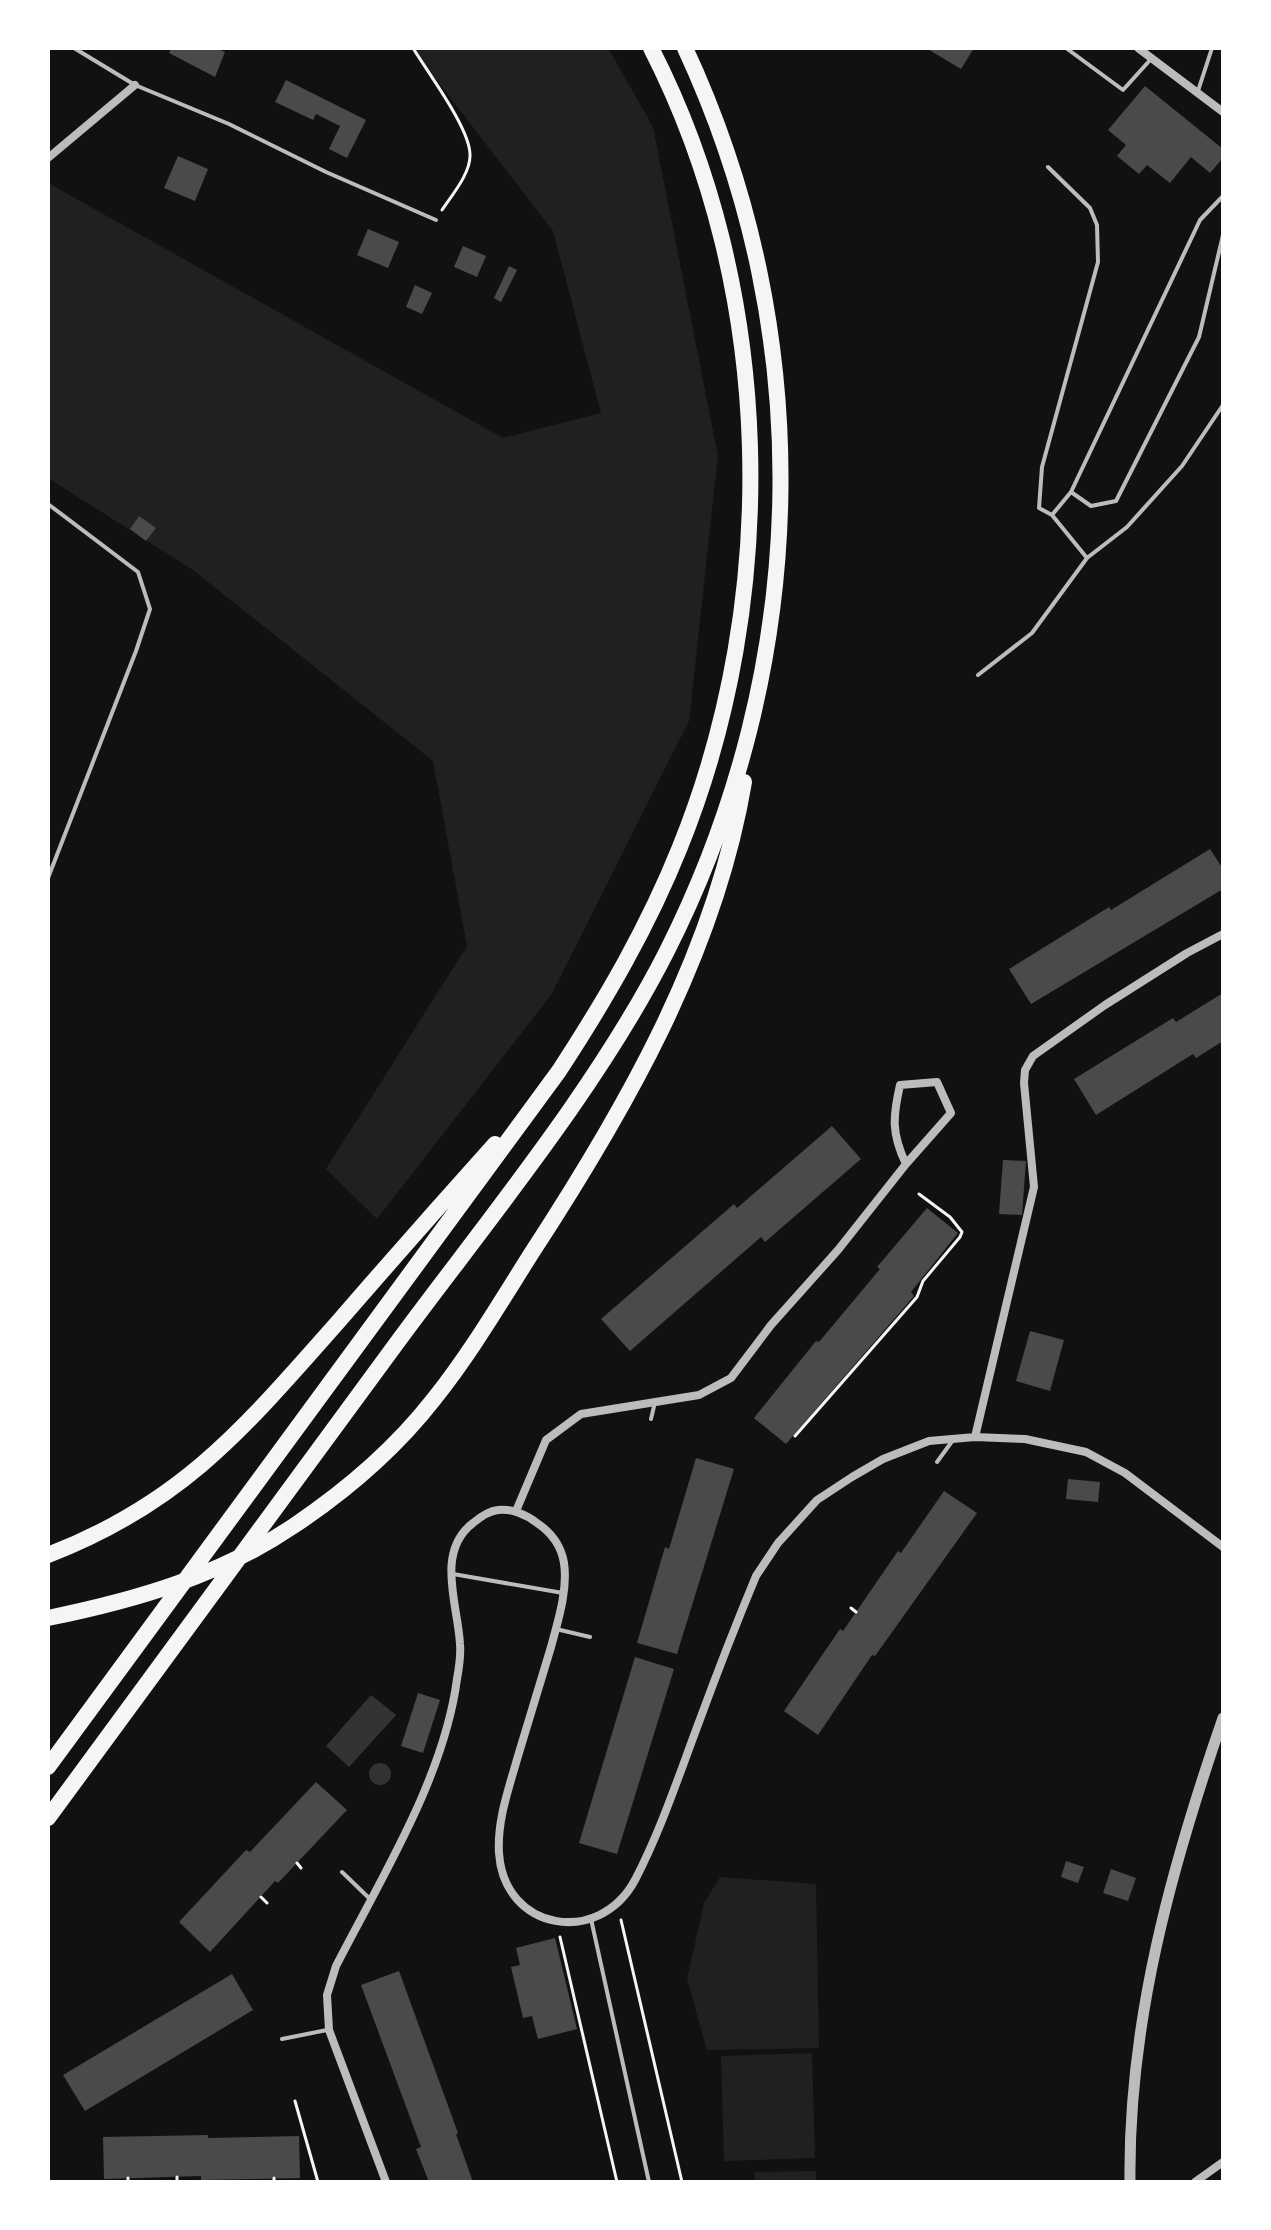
<svg xmlns="http://www.w3.org/2000/svg" width="1271" height="2230" font-family="Rubik,sans-serif">
<style>
.green{fill:#202020}
.water{fill:#333}
.building{fill:#4a4a4a}
.lines{fill:none;stroke-linecap:round;stroke-linejoin:round}
.path{stroke:#f5f5f5;stroke-width:3}
.service{stroke:#bcbcbc;stroke-width:4}
.minor{stroke:#bcbcbc;stroke-width:8}
.tertiary{stroke:#bcbcbc;stroke-width:11}
.motorway{stroke:#f5f5f5;stroke-width:16}
</style>
<rect width="100%" height="100%" fill="#111"/>
<!-- green -->
<path class="green" d="M412,48H608L653,127L718,456L689,721L551,995L377,1219L326,1169L467,946L433,761L193,570L48,478V183L503,438L601,413L553,231Z
M720,1877L816,1884L819,2048L707,2050L687,1979L704,1903Z
M812,2053L815,2158L724,2161L721,2056Z
M816,2171V2182H755V2172Z"/>
<!-- water -->
<path class="water" d="M371,1695L396,1715L349,1767L326,1746Z
M369 1774a11 11 0 1 1 22 0a11 11 0 1 1-22 0Z"/>
<!-- building -->
<path class="building" d="M171,48H216L225,52L215,77L169,53Z
M926,48H974L961,69Z
M286,80L366,120L347,158L329,149L340,126L316,114L313,120L275,102Z
M1145,86L1223,149V158L1210,173L1191,157L1170,183L1147,165L1139,174L1117,156L1126,145L1108,130Z
M178,156L208,169L195,201L164,188Z
M368,229L399,242L388,268L357,255Z
M463,246L486,256L477,277L454,267Z
M509,266L517,270L501,302L494,298Z
M415,285L432,293L422,314L406,307Z
M139,516L156,528L146,541L130,529Z
M1210,849L1223,869V889L1031,1004L1009,969L1109,907L1111,910Z
M1223,993V1041L1196,1058L1193,1054L1096,1115L1074,1079L1173,1018L1176,1022Z
M832,1126L861,1159L765,1242L761,1237L630,1351L601,1319L734,1204L737,1208Z
M1003,1160L1026,1161L1022,1215L999,1214Z
M927,1208L958,1233L911,1292L914,1296L786,1444L754,1418L816,1341L819,1342L880,1269L877,1267Z
M1030,1331L1064,1340L1050,1391L1016,1381Z
M696,1458L734,1469L677,1654L637,1643L665,1547L669,1549Z
M1068,1479L1100,1482L1098,1502L1066,1499Z
M944,1491L977,1513L875,1656L872,1655L818,1735L784,1711L840,1629L843,1631L898,1551L901,1553Z
M635,1657L674,1669L617,1854L579,1843Z
M418,1693L440,1700L423,1753L401,1746Z
M316,1782L347,1810L278,1883L275,1881L210,1952L179,1922L246,1850L250,1852Z
M1066,1861L1084,1867L1078,1883L1061,1877Z
M1111,1869L1136,1878L1128,1901L1103,1893Z
M555,1938L577,2029L538,2039L532,2016L523,2018L511,1967L520,1965L516,1948Z
M399,1971L458,2133L456,2134L473,2182H429L416,2149L421,2147L361,1985Z
M232,1974L253,2010L85,2111L63,2075Z
M208,2135V2138L299,2136L300,2178L201,2180V2176L104,2179L103,2137Z"/>
<g class="lines">
<!-- path -->
<path class="path" d="M413,48C428,73 469,127 470,154C471,173 452,195 442,210
M795,1436L917,1297L923,1281L960,1237L962,1232L950,1217L919,1194
M851,1608L856,1612
M297,1863L301,1868
M261,1897L267,1903
M621,1920L682,2182
M560,1937L617,2182
M295,2101L318,2182
M177,2177V2182
M128,2178V2182
M274,2178V2182"/>
<!-- service -->
<path class="service" d="M74,48L135,85L229,124L326,172L436,220
M1066,48L1123,90L1151,59
M1198,91L1212,48
M1048,167L1090,208L1097,225L1098,262L1042,467L1039,508L1052,515L1087,558
M1223,196L1200,220L1071,492L1091,506L1116,501L1199,337L1223,235
M48,504L138,572L150,609L136,651L48,878
M1052,515L1071,492
M978,675L1032,633L1087,558L1127,527L1182,466L1223,405
M651,1419L655,1402
M937,1462L953,1440
M453,1574L563,1593
M556,1629L590,1637
M342,1872L370,1899
M591,1919L649,2182
M282,2039L327,2030"/>
<!-- minor -->
<path class="minor" d="M1138,48L1223,112
M48,158L135,85
M975,1437L1034,1187L1024,1083L1025,1070L1033,1056L1105,1005L1187,953L1223,934
M516,1511L546,1440L581,1414L699,1395L731,1378L771,1325L838,1250L906,1164L951,1113L937,1082L900,1085C893,1116 891,1133 906,1164
M386,2182L329,2030L327,1995L336,1966C381,1878 444,1778 457,1679C459,1668 461,1655 460,1644C458,1605 435,1552 473,1523C479,1518 489,1511 498,1510C511,1508 527,1515 537,1523C552,1533 561,1545 564,1563C568,1590 558,1621 551,1647C540,1683 529,1720 518,1756C509,1788 497,1820 499,1853C504,1931 599,1947 635,1880C661,1830 679,1775 699,1722C717,1673 736,1624 756,1576L778,1543L817,1500L852,1477L883,1459L929,1441L975,1437L1025,1439L1086,1452L1125,1473L1223,1547
M1195,2182L1223,2162"/>
<!-- tertiary -->
<path class="tertiary" d="M1130,2182C1128,2023 1171,1868 1223,1718"/>
<!-- motorway -->
<path class="motorway" d="M48,1555C183,1503 245,1427 338,1322C390,1262 442,1203 495,1144
M48,1618C136,1600 220,1576 295,1525C347,1490 395,1449 434,1399C470,1354 500,1303 531,1254C625,1110 715,954 744,782
M48,1767L559,1071C606,999 648,927 680,847C781,597 775,290 651,48
M48,1818C166,1659 282,1499 399,1340C490,1217 598,1087 667,951C810,667 820,338 685,48"/>
</g>
<!-- border -->
<rect width="1271" height="2230" fill="none" stroke="#ffffff" stroke-width="100"/>
</svg>
